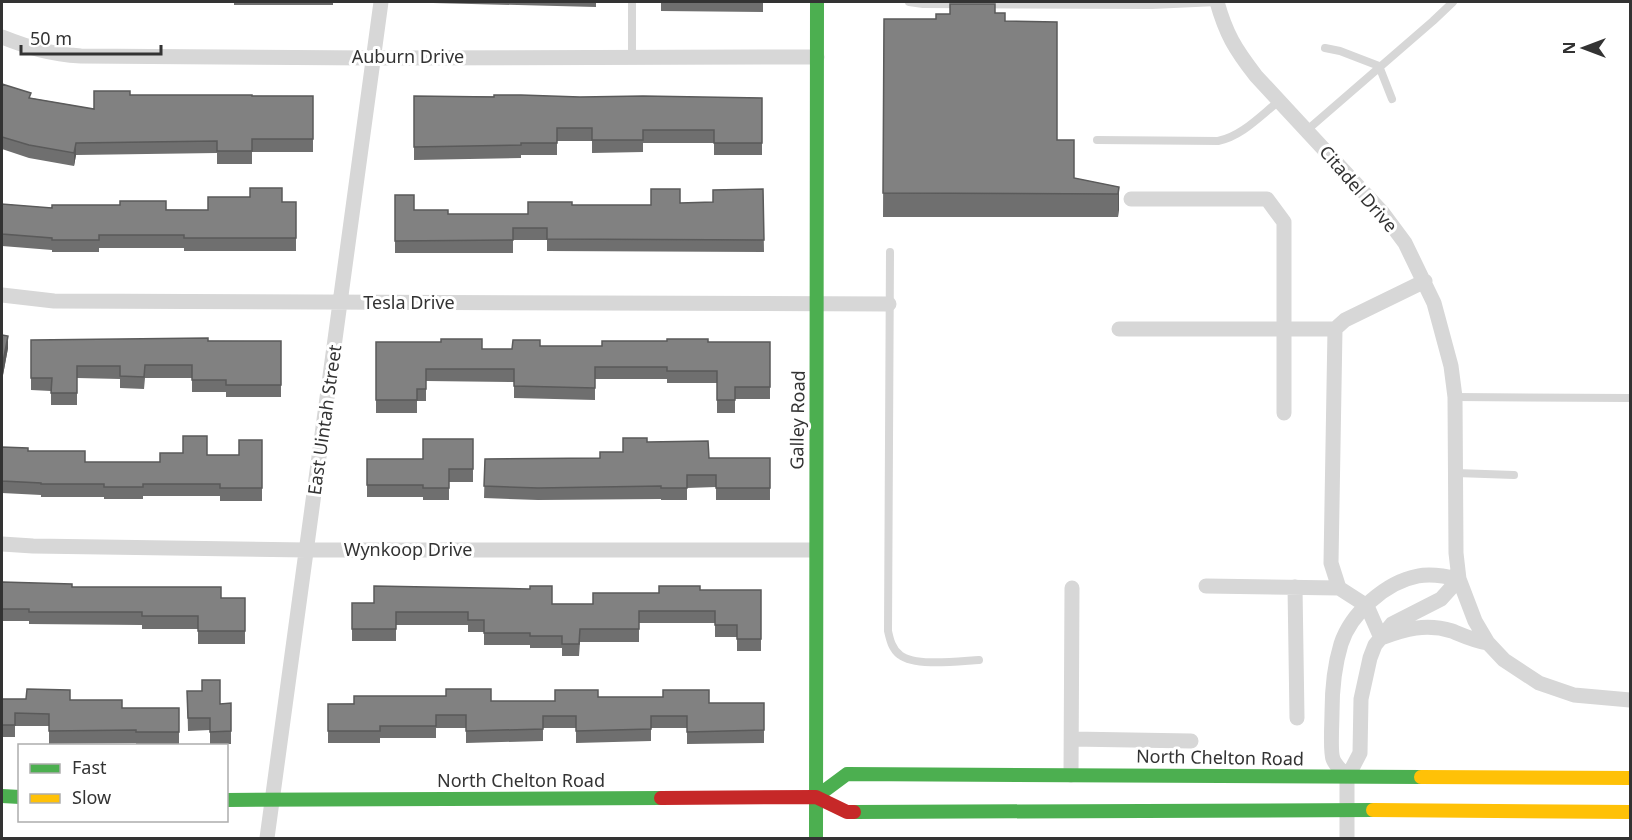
<svg xmlns="http://www.w3.org/2000/svg" width="1632" height="840" font-family="'Noto Sans',sans-serif">
<style>
.lines{fill:none;stroke-linecap:round;stroke-linejoin:round}
.lane{stroke:#d7d7d7;stroke-width:8}
.street{stroke:#d7d7d7;stroke-width:15}
.fast{stroke:#4caf50;stroke-width:14}
.slow{stroke:#ffc107;stroke-width:14}
.jam{stroke:#c62828;stroke-width:14}
.wall{fill:#6f6f6f}
.shaded-wall{fill:#5a5a5a}
.building{fill:#818181;stroke:#5a5a5a;stroke-width:1.5}
.labels{text-anchor:middle;stroke-width:6;stroke-linejoin:round;paint-order:stroke}
.street-label{font-size:18px;fill:#333;stroke:#fff}
</style>
<rect width="100%" height="100%" fill="#fff"/>
<g class="lines">
<!-- lane -->
<path class="lane" d="M632,2V57
M909,2L923,4L1152,5L1217,2
M1325,48L1340,51L1379,66L1392,99
M1306,131L1433,21L1453,2
M1097,140L1218,141C1242,136 1260,116 1279,101
M890,252L888,631C890,640 892,649 900,655C915,667 960,661 979,660
M1455,397L1630,398
M1456,473L1514,475"/>
<!-- street -->
<path class="street" d="M1217,2C1226,34 1235,49 1256,76L1382,212L1405,243L1434,303L1451,366L1455,397L1456,553L1459,579L1475,621L1488,643L1504,660L1539,683L1574,695L1630,700
M2,37C30,48 50,54 81,56L375,58L817,57
M1131,199H1267L1284,222V413
M2,295L54,301L889,304
M1119,329H1335
M2,544L33,546L307,550H815
M1206,586L1339,588L1331,563L1335,329L1345,320L1425,281
M1295,587L1297,718
M1339,588L1367,606L1381,638C1405,629 1426,623 1452,631C1464,636 1475,641 1488,643
M1072,739L1191,741
M1071,775L1072,588
M1347,778C1343,772 1335,765 1333,759C1330,752 1332,723 1332,713C1332,689 1334,667 1341,644C1351,613 1386,582 1418,576C1431,573 1446,576 1459,579
M1347,778L1360,753L1361,699L1370,658L1375,645L1392,624L1441,599L1459,579
M1347,778V838
M267,838L381,2"/>
<!-- fast -->
<path class="fast" d="M2,796L20,797
M816,797L847,774L1421,777
M226,800L661,798
M854,812L1373,810
M816,838L817,2"/>
<!-- slow -->
<path class="slow" d="M1421,777L1630,778
M1373,810L1630,812"/>
<!-- jam -->
<path class="jam" d="M661,798L816,797L847,812H854"/>
</g>
<!-- wall -->
<path class="wall" d="M30,2H170V3Z
M234,2H333V5H234Z
M433,2H596V7L433,3Z
M661,2H763V12L661,11Z
M995,13L1005,21L1074,178L1119,187L1118,217H883L884,19H936L950,14Z
M2,84L31,98L94,109L130,95L313,96V152H252V164H217V153L76,155L74,166L29,158L2,149Z
M414,96L762,98V155H714V143H643V152L592,153V141H557V155H521V158L414,160Z
M763,189L764,252L547,251V240H513V253H395V195L414,210L448,214H528L572,205H651L680,203L713,202Z
M282,202H296V251H184V248H99V252H52V250L2,246V204L52,208L208,210Z
M2,335L8,348L3,375L2,374Z
M31,340L281,341V397H226V392H192V378H145L144,389L120,388V379L77,378V405H51V391L31,390Z
M376,342L482,349H512L540,346H602L708,342H770V399H735V413H717V383H667V379H595V400L514,398V382L426,381V401H417V413H376Z
M473,439V482H449V500H423V497H367V459H423Z
M262,440V501H220V496H143V499H104V497H41V495L2,493V447L28,451L85,462H160L207,455H239Z
M647,442L709,458H770V500H716V487L687,488V500H661V499L538,500L484,498L485,459L600,458L623,452Z
M2,582L221,598H245V644H198V629H142V625L29,624V621H2Z
M700,590H761V651H737V637H715V623H639V642H580L579,656H562V648H530V645H484V632H468V625H396V641H352V603L593,604L659,593Z
M187,691L220,704L231,703V744H210V730L188,731Z
M598,697L709,703H764V743L687,744V728H651V741L576,743V728H543V741L466,743V728H436V738H380V743H328V704L491,701H555Z
M2,699L70,700L122,708H179V745H136V743L49,744V726H15V737H2Z"/>
<!-- shaded-wall -->
<path class="shaded-wall" d="M76,143V155L74,166V153Z
M1119,187V210L1118,217V194Z
M8,336V348L3,375V362Z"/>
<!-- building -->
<path class="building" d="M950,4H995V13H1005V21L1057,22V140H1074V178L1119,187L1118,194L883,193L884,19H936V14H950Z
M2,84L31,93L29,98L94,109V91H130V95H252V96H313V139H252V151H217V141L76,143L74,153L29,145L2,137Z
M494,95H521L580,97L643,96L762,98V143H714V130H643V140H592V128H557V143H521V145L414,147V96L494,97Z
M250,188H282V202H296V238H184V235H99V240H52V238L2,234V204L52,208V205H120V201H166V210H208V197H250Z
M651,189H680V203L713,202V190L763,189L764,240L547,239V228H513V240L395,241V195H414V210H448V214H528V202H572V205H651Z
M2,335L8,336L3,362H2Z
M208,338V341H281V385H226V380H192V365H145L144,377L120,376V366H77V393H51L52,378H31V340Z
M441,339H482V349H512L513,340H540V346H602V341H667V339H708V342H770V387H735V400H717V371H667V367H595V388L514,386V369H426V389H417V400H376V342H441Z
M183,436H207V455H239V440H262V488H220V484H143V487H104V484H41V483L2,481V447L28,448V451H85V462H160V453H183Z
M623,438H647V442L708,441L709,458H770V488H716V475H687V488H661V486L538,488L484,486L485,459L600,458V452H623Z
M423,439H473V469H449V488H423V485H367V459H423Z
M2,582L72,584V587H221V598H245V631H198V616H142V612H29V609H2Z
M374,586L530,589V586H552V604H593V593H659V586H700V590H761V639H737V625H715V611H639V629H580L579,644H562V636H530V633H484V620H468V612H396V629H352V603H374Z
M202,680H220V704L231,703V731L210,732V718H188L187,691H202Z
M27,689L70,690V700H122V708H179V732H136V730L49,731V714L15,713V725H2V699H26Z
M446,689H491V701H555V690H598V697H663V690H709V703H764V730L687,732V716H651V729L576,731V716H543V729L466,731V715H436V726H380V731H328V704H354V696H446Z"/>
<g class="labels">
<!-- street labels -->
<g class="street-label">
<text x="408" y="63">Auburn Drive</text>
<text transform="translate(1358 189) rotate(49)" y="6">Citadel Drive</text>
<text x="409" y="309">Tesla Drive</text>
<text transform="translate(325 420) rotate(-82)" y="6">East Uintah Street</text>
<text transform="translate(798 420) rotate(-89)" y="6">Galley Road</text>
<text x="408" y="556">Wynkoop Drive</text>
<text transform="translate(1220 758) rotate(1)" y="6">North Chelton Road</text>
<text x="521" y="787">North Chelton Road</text>
</g>
</g>
<!-- border -->
<rect width="1632" height="840" fill="none" stroke="#333333" stroke-width="6"/>
<!-- legend -->
<rect x="18" y="744" width="210" height="78" fill="#ffffff" stroke="#adadad" stroke-width="1.5"/>
<rect x="30" y="764" width="30" height="9" fill="#4caf50" stroke="#adadad" stroke-width="1.5"/>
<text x="72" y="774" font-size="18" fill="#333333">Fast</text>
<rect x="30" y="794" width="30" height="9" fill="#ffc107" stroke="#adadad" stroke-width="1.5"/>
<text x="72" y="804" font-size="18" fill="#333333">Slow</text>
<!-- north arrow -->
<g transform="translate(1584 48) rotate(270)" stroke="#ffffff" stroke-width="4.5" paint-order="stroke">
<path d="M0-4.5L10 22L0 15L-10 22Z" fill="#333333"/>
<text y="-9" font-size="16" font-weight="bold" text-anchor="middle" fill="#333333">N</text>
</g>
<!-- scale -->
<path d="M21 45v9h140v-9" fill="none" stroke="#333333" stroke-width="3"/>
<text x="30" y="45" font-size="18" fill="#333333" stroke="#ffffff" stroke-width="4.5" paint-order="stroke">50 m</text>
</svg>
